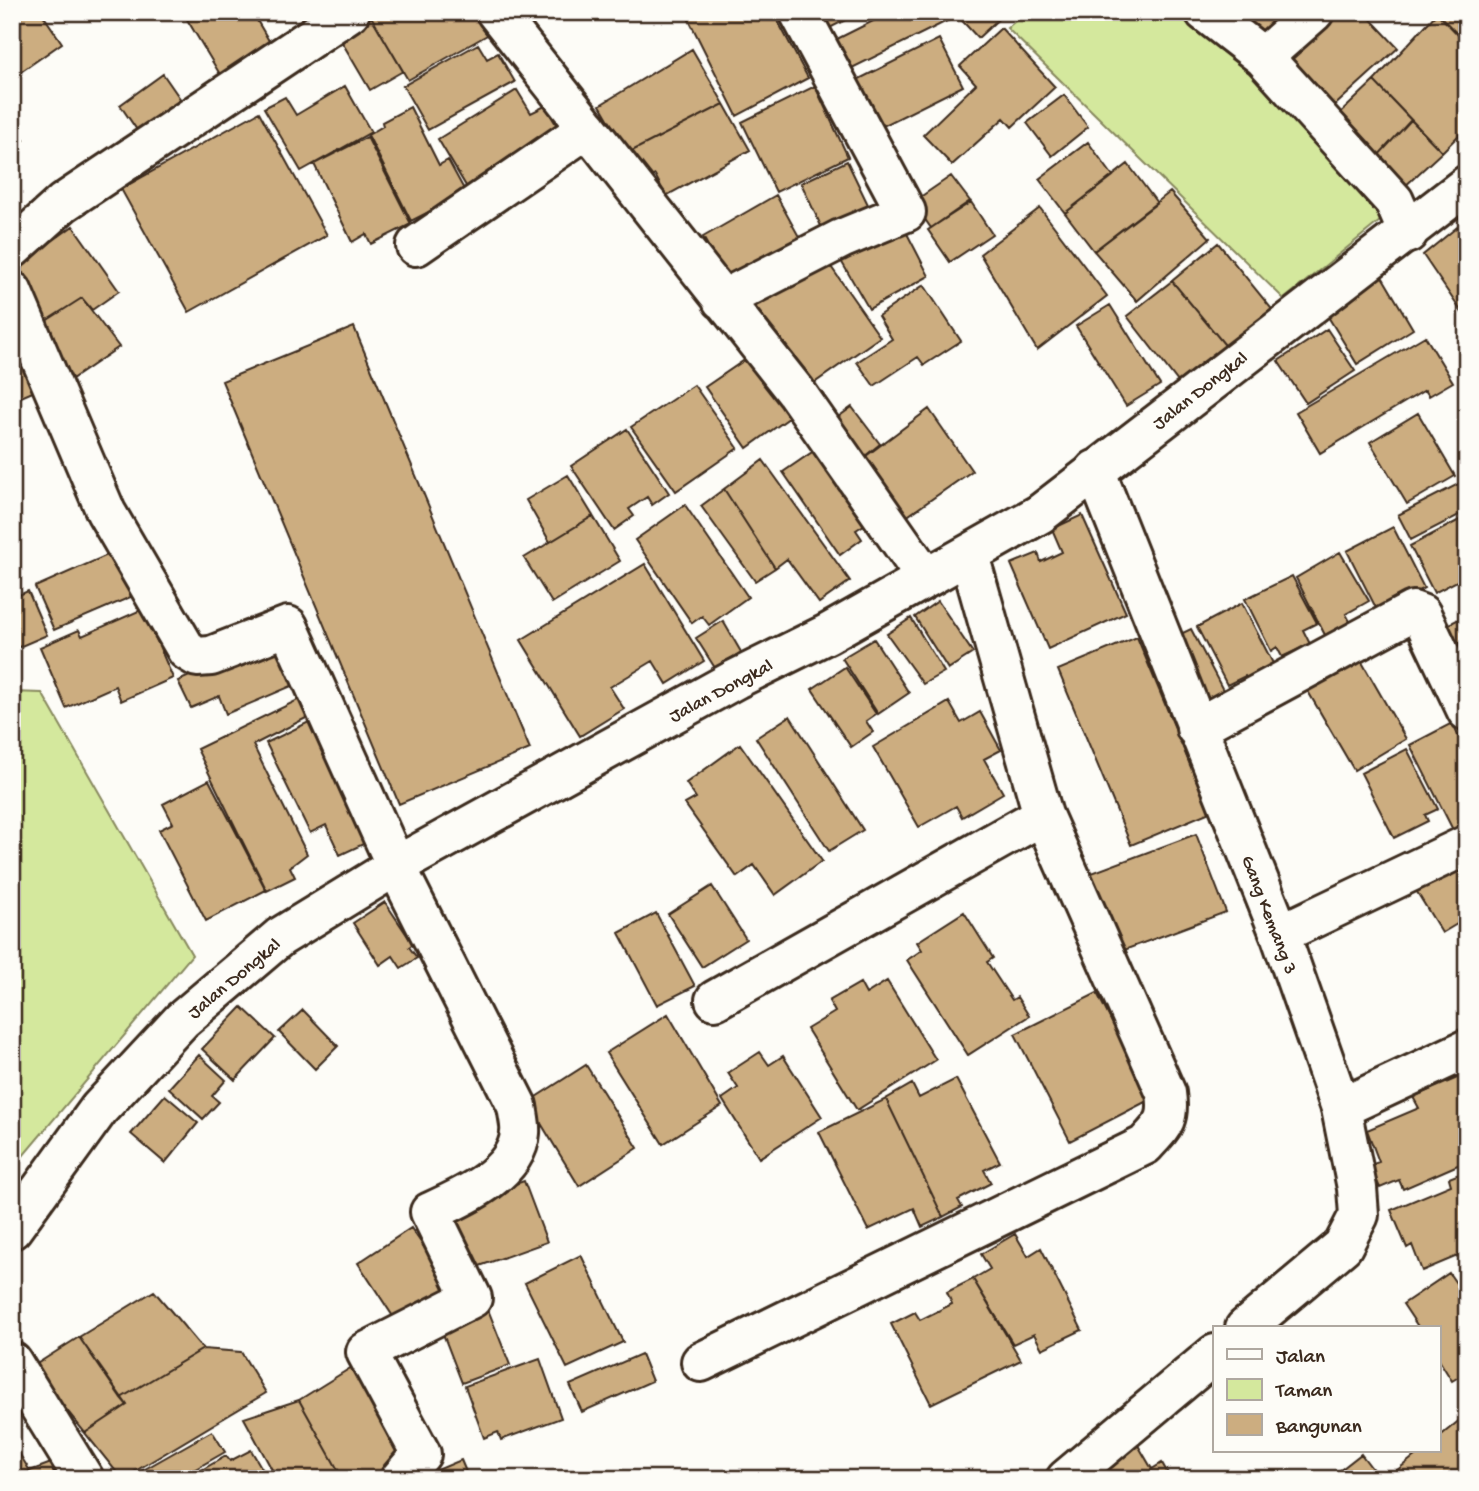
<svg xmlns="http://www.w3.org/2000/svg" width="1479" height="1491" font-family="'Gochi Hand',sans-serif">
<style>
.green{fill:#d4e89d;stroke:#88895e;stroke-width:2}
.building{fill:#ccad80;stroke:#3b2a1e;stroke-width:2}
.lines{fill:none;stroke-linecap:round;stroke-linejoin:round}
.street-casing{stroke:#3b2a1e;stroke-width:44}
.secondary-casing{stroke:#3b2a1e;stroke-width:44}
.street{stroke:#fdfcf7;stroke-width:38}
.secondary{stroke:#fdfcf7;stroke-width:38}
.labels{text-anchor:middle;stroke-width:7;stroke-linejoin:round;paint-order:stroke}
.street-label{font-size:19px;fill:#3b2a1e;stroke:#fdfcf7}
</style>
<rect width="100%" height="100%" fill="#fdfcf7"/>
<filter id="ink" filterUnits="userSpaceOnUse"><feTurbulence type="fractalNoise" baseFrequency=".0143" numOctaves="2"/><feDisplacementMap in="SourceGraphic" scale="14" xChannelSelector="R" yChannelSelector="G"/><feConvolveMatrix kernelMatrix="1 2 1 2 8 2 1 2 1" color-interpolation-filters="sRGB"/></filter>
<g filter="url(#ink)">
<!-- green -->
<path class="green" d="M1026,12H1179L1248,67L1391,212L1284,299L1007,28Z
M12,692L42,693L192,955L12,1169Z"/>
<!-- building -->
<path class="building" d="M12,12H41L62,43L12,78Z
M192,12H252L278,56L227,86L185,16Z
M475,12L489,34L408,80L369,13Z
M685,12H753L756,18L773,12L808,78L737,116Z
M813,12H861L822,32Z
M891,12H945L949,20L838,75L823,46Z
M954,12H1006L978,38Z
M1246,12H1301L1272,41L1243,15Z
M1320,12H1364L1398,48L1332,108L1279,50Z
M1467,12V44L1437,13Z
M369,13L403,71L370,90L336,32Z
M1437,13L1467,44V127L1442,152L1374,81Z
M1001,28L1055,87L1012,127L1004,118L952,165L923,135L976,84L960,66Z
M939,39L963,86L871,132L847,85Z
M478,44L487,59L498,53L515,82L428,130L403,86Z
M692,49L724,104L628,153L600,105Z
M163,74L181,100L137,130L120,105Z
M1374,81L1411,120L1375,159L1335,118Z
M345,86L371,132L301,171L264,108L285,97L296,115Z
M815,86L848,157L776,192L742,122Z
M517,90L531,113L545,106L562,134L469,191L438,139Z
M1064,95L1088,127L1052,156L1027,123Z
M724,104L750,150L666,196L655,175L643,181L628,153Z
M410,107L439,165L448,160L466,193L411,221L368,135L383,126L382,122Z
M259,112L327,235L189,312L121,189Z
M12,120L24,140L12,148Z
M1411,120L1442,152L1403,188L1375,159Z
M367,137L411,224L371,244L366,234L352,242L314,164Z
M1088,142L1113,176L1065,213L1039,179Z
M847,161L874,217L827,239L801,183Z
M1128,164L1157,203L1094,251L1065,213Z
M951,176L970,201L931,228L913,202Z
M1170,192L1210,238L1137,301L1094,251Z
M776,195L802,242L729,283L703,237Z
M971,202L992,234L950,262L928,230Z
M1040,208L1107,296L1037,350L980,254Z
M1467,219V320L1423,255Z
M900,220L929,276L869,309L837,254Z
M73,226L119,291L92,310L82,298L38,326L12,270Z
M1218,243L1275,313L1229,350L1172,281Z
M827,261L880,337L807,388L750,307L758,290Z
M1380,273L1413,329L1357,364L1327,315Z
M1172,281L1229,350L1182,387L1127,316Z
M924,285L961,341L924,365L918,357L874,386L857,362L892,339L878,316Z
M82,298L119,347L72,379L38,326Z
M1110,305L1160,385L1126,406L1076,326Z
M354,327L530,749L399,804L222,381Z
M1327,329L1355,371L1306,403L1278,361Z
M1425,336L1453,382L1429,396L1425,390L1320,453L1296,412Z
M12,342L35,391L12,401Z
M752,355L793,415L747,448L705,387Z
M694,385L738,448L676,491L631,427Z
M852,407L880,444L854,465L827,425Z
M929,409L972,471L896,524L854,465Z
M1418,413L1455,476L1407,504L1370,442Z
M627,429L669,493L652,505L647,497L629,509L634,516L614,530L571,466Z
M824,444L875,518L856,530L862,539L840,555L783,472Z
M763,460L850,581L819,603L787,559L775,568L724,489Z
M568,475L593,516L550,542L526,500Z
M1464,481L1467,487V511L1411,540L1398,515Z
M724,489L775,568L755,581L701,506Z
M685,505L748,597L709,625L702,616L692,623L635,540Z
M1082,515L1126,613L1048,649L1011,564L1038,553L1041,562L1062,552L1052,529Z
M593,516L620,561L552,603L524,558Z
M1467,516V576L1434,593L1410,546Z
M1393,527L1424,588L1378,612L1347,551Z
M121,549L140,593L54,630L35,587Z
M1340,552L1369,601L1346,614L1351,623L1326,637L1296,578Z
M645,564L704,661L667,684L653,661L610,687L624,709L580,736L521,640Z
M1292,576L1317,623L1303,630L1310,644L1282,657L1277,647L1271,651L1245,599Z
M28,591L47,635L12,650V598Z
M938,601L973,653L948,669L915,617Z
M1242,603L1280,677L1253,692L1245,676L1227,685L1197,627Z
M143,609L173,678L121,701L115,686L66,708L40,647L79,630L82,636Z
M1467,615V668L1441,628Z
M911,618L944,672L923,684L887,634Z
M723,621L741,652L715,668L696,638Z
M1191,629L1224,692L1201,704L1168,640Z
M281,637L301,682L226,714L219,696L191,708L178,681Z
M1137,637L1210,812L1131,845L1058,670Z
M874,639L909,693L878,714L842,658Z
M1359,657L1406,739L1354,770L1306,688Z
M845,667L876,714L866,721L873,732L851,747L812,689Z
M306,696L314,714L253,745L307,854L290,867L295,877L267,891L197,749Z
M949,702L961,723L980,712L1001,750L984,759L1003,793L962,817L956,806L919,827L873,747Z
M790,716L863,830L829,851L756,738Z
M315,719L374,839L340,855L326,825L310,833L266,743Z
M1452,723L1467,753V826L1454,832L1410,745Z
M740,744L822,861L775,895L754,865L737,877L685,804L696,798L686,783Z
M1407,749L1438,809L1425,815L1428,821L1394,838L1361,773Z
M209,780L266,890L206,921L159,830L173,823L163,804Z
M1196,834L1226,912L1119,952L1089,874Z
M1463,864L1467,869V918L1442,933L1417,892Z
M712,886L746,939L702,967L668,914Z
M385,902L413,944L409,947L417,958L401,968L393,956L380,965L353,923Z
M964,912L993,958L987,962L1012,1000L1017,997L1029,1016L968,1055L907,960L922,950L917,942Z
M656,913L695,986L657,1005L619,933Z
M887,981L936,1060L857,1110L807,1029L835,1012L829,1001L860,983L866,994Z
M1097,993L1151,1099L1070,1141L1015,1034Z
M242,1007L275,1038L235,1080L202,1049Z
M303,1010L338,1046L315,1069L279,1032Z
M668,1014L722,1106L663,1144L606,1053Z
M760,1052L769,1065L783,1056L822,1117L759,1158L722,1099L738,1088L728,1073Z
M199,1055L226,1080L212,1096L219,1102L203,1119L169,1088Z
M586,1065L638,1148L579,1186L528,1102Z
M1462,1076L1467,1088V1161L1403,1189L1399,1180L1380,1188L1370,1165L1379,1162L1367,1130L1419,1108L1413,1097Z
M956,1079L1000,1162L984,1170L991,1183L958,1200L962,1207L943,1217L886,1099L912,1084L919,1098Z
M165,1095L198,1123L165,1163L131,1134Z
M886,1099L943,1217L922,1227L914,1208L868,1230L819,1132Z
M1467,1171V1252L1422,1271L1412,1245L1407,1248L1391,1210L1451,1185L1449,1178Z
M524,1181L547,1242L474,1268L451,1207Z
M411,1228L452,1288L400,1327L358,1263Z
M1015,1234L1028,1256L1041,1248L1082,1330L1042,1349L1034,1334L1013,1344L973,1279L990,1269L981,1254Z
M581,1255L623,1342L567,1368L525,1283Z
M1449,1273L1467,1299V1372L1452,1381L1439,1360V1328H1419L1403,1304Z
M973,1279L1021,1360L931,1404L891,1324L915,1312L920,1320L952,1304L947,1292Z
M154,1291L203,1349L121,1398L79,1337Z
M487,1307L510,1365L462,1383L440,1326Z
M79,1337L127,1405L85,1433L32,1367Z
M203,1349L241,1352L266,1393L122,1479L85,1433L127,1405L121,1398Z
M641,1354L652,1381L582,1412L570,1385Z
M540,1359L561,1418L501,1440L498,1432L484,1438L465,1386Z
M352,1367L419,1452L376,1479H343L299,1400Z
M299,1400L343,1479H277L244,1418Z
M1467,1414V1479H1386L1421,1451H1439V1437Z
M212,1431L225,1452L178,1479H142L138,1473Z
M1135,1440L1152,1469L1162,1463L1171,1479H1106L1096,1462Z
M17,1450L30,1471L12,1479V1453Z
M251,1450L267,1477L263,1479H186L226,1456L230,1461Z
M1361,1454L1380,1479H1329Z
M461,1460L469,1479H416Z
M51,1463L56,1479H13L30,1471Z"/>
<g class="lines">
<!-- street casing -->
<g class="street-casing">
<path id="street" d="M496,12L796,392L926,578
M1205,12L1263,57L1394,201L1408,233
M1263,57L1314,12
M416,246L588,128
M12,249L63,203L350,12
M12,291L106,512L187,651L197,657L211,656L288,626L396,866L517,1106C518,1114 521,1125 520,1133C517,1174 461,1198 430,1212L472,1298L366,1352L421,1454L400,1479
M722,300L841,239L906,212L799,12
M1095,470L1280,934L1341,1108L1357,1188L1359,1215L1343,1246L1245,1328
M1196,728L1413,611L1421,614L1467,711
M1280,934L1467,845
M715,1000L1043,815
M1341,1108L1467,1049
M12,1362L84,1479
M701,1362L1145,1145C1163,1125 1170,1121 1166,1093L1043,815L969,555
M1066,1479L1215,1354"/>
</g>
<!-- secondary casing -->
<g class="secondary-casing">
<path id="secondary" d="M12,1229L99,1109L182,1020L280,937L396,866L736,679L827,634L1040,514L1467,185"/>
</g>
<!-- street -->
<use href="#street" class="street"/>
<!-- secondary -->
<use href="#secondary" class="secondary"/>
</g>
</g>
<g class="labels">
<!-- street labels -->
<g class="street-label">
<text transform="translate(1199 389) rotate(-38)" y="7">Jalan Dongkal</text>
<text transform="translate(720 689) rotate(-28)" y="7">Jalan Dongkal</text>
<text transform="translate(1271 914) rotate(69)" y="7">Gang Kemang 3</text>
<text transform="translate(233 977) rotate(-40)" y="7">Jalan Dongkal</text>
</g>
</g>
<!-- margin -->
<rect width="1479" height="1491" fill="none" stroke="#fdfcf7" stroke-width="42"/>
<rect x="21" y="21" width="1437" height="1449" fill="none" stroke="#3b2a1e" stroke-width="2.5" filter="url(#ink)"/>
<!-- legend -->
<rect x="1213" y="1326" width="228" height="126" fill="#fdfcf7" stroke="#afa8a0" stroke-width="2"/>
<rect x="1227" y="1349" width="35" height="10" fill="#fdfcf7" stroke="#afa8a0" stroke-width="2"/>
<text x="1276" y="1362" font-size="21" fill="#3b2a1e">Jalan</text>
<rect x="1227" y="1379" width="35" height="21" fill="#d4e89d" stroke="#afa8a0" stroke-width="2"/>
<text x="1276" y="1396" font-size="21" fill="#3b2a1e">Taman</text>
<rect x="1227" y="1414" width="35" height="21" fill="#ccad80" stroke="#afa8a0" stroke-width="2"/>
<text x="1276" y="1432" font-size="21" fill="#3b2a1e">Bangunan</text>
</svg>
